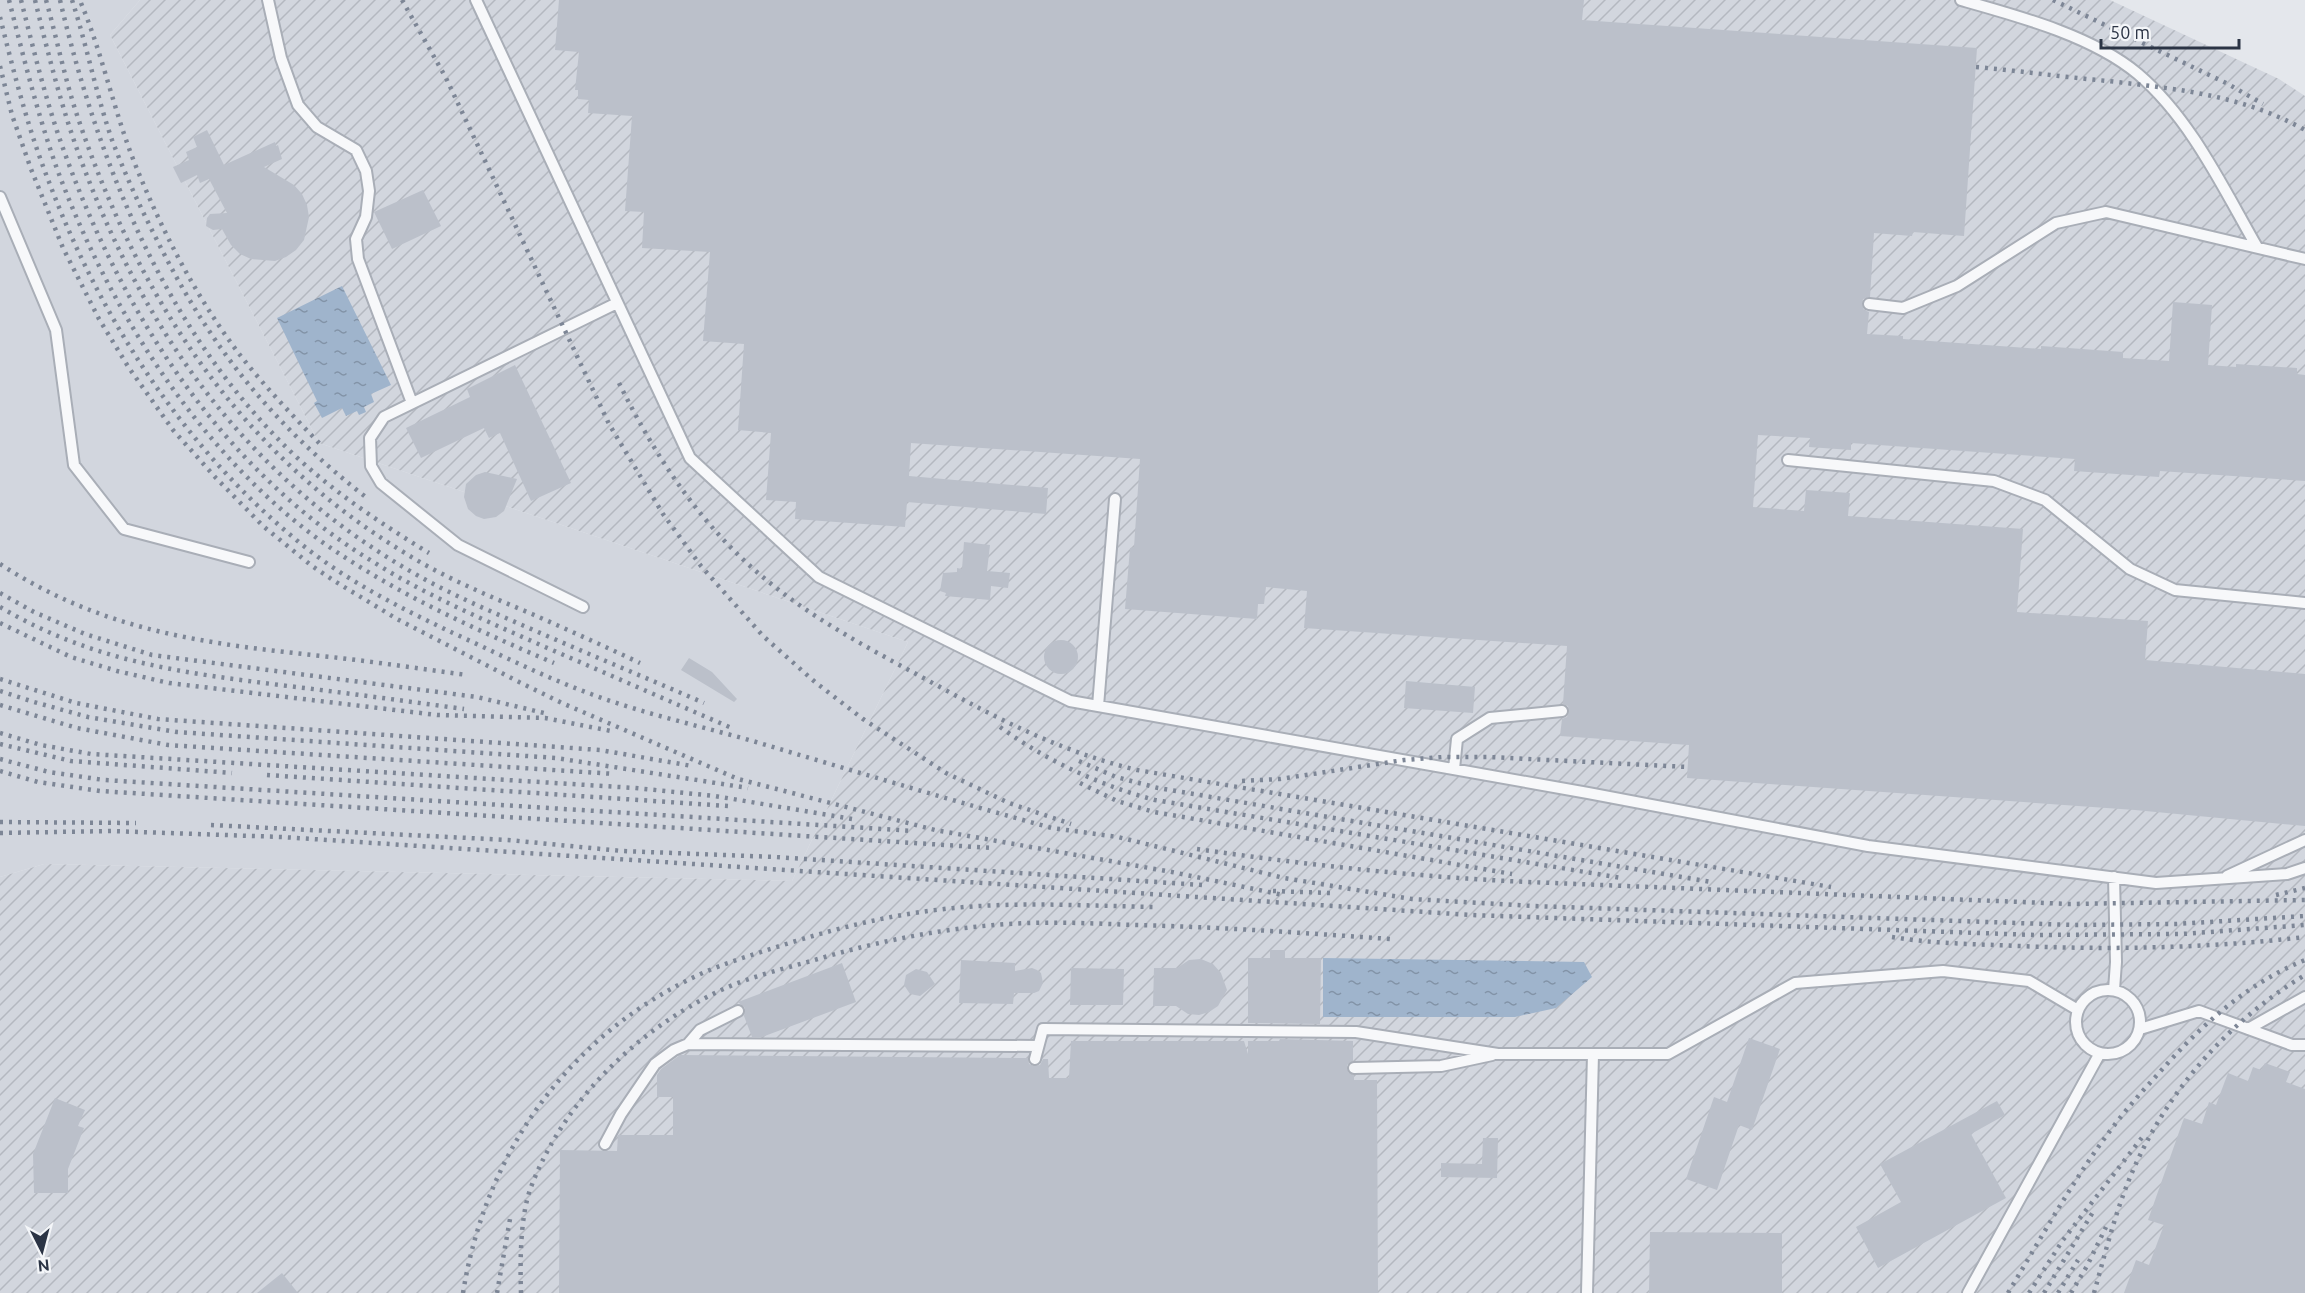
<svg xmlns="http://www.w3.org/2000/svg" width="2305" height="1293" font-family="Ubuntu,sans-serif">
<style>
.built{fill:#d2d6de}
.industrial{fill:url(#industrial-furrows)}
.water{fill:url(#water-ripples)}
.building{fill:#bbc0ca}
.lines{fill:none;stroke-linecap:round;stroke-linejoin:round}
.service-casing{stroke:#a9aeb7;stroke-width:14}
.service{stroke:#f7f8fa;stroke-width:10}
.rail{stroke:#7d8696;stroke-width:4.5;stroke-dasharray:3 6;stroke-linecap:butt}
</style>
<defs>
<pattern id="industrial-furrows" width="10" height="10" patternUnits="userSpaceOnUse" patternTransform="scale(1.5)"><rect width="10" height="10" fill="#d2d6de"/><path d="M-1 1l2-2M0 10L10 0M9 11l2-2" fill="none" stroke="#b4b8c0"/></pattern>
<pattern id="water-ripples" width="26" height="14" patternUnits="userSpaceOnUse" patternTransform="scale(1.5)"><rect width="26" height="14" fill="#9fb4cc"/><path d="M2 4q2-2 4 0t4 0M15 11q2-2 4 0t4 0" fill="none" stroke="#8293a7"/></pattern>
</defs>
<rect width="100%" height="100%" fill="#e4e7ec"/>
<!-- built -->
<path class="built" d="M0,0H140L110,35L319,443L908,642L792,881L44,864L0,877Z"/>
<!-- industrial -->
<path class="industrial" d="M140,0H2110L2279,79L2305,96V1293H0V877L44,864L792,881L908,642L319,443L110,35Z"/>
<!-- water -->
<path class="water" d="M342,286L391,385L371,394L374,402L364,407L366,412L359,415L357,411L346,416L342,408L322,418L314,403L317,401L277,318Z
M1323,958L1584,962L1592,977L1556,1008L1515,1017H1323Z"/>
<!-- building -->
<path class="building" d="M559,0H1584L1582,20L1977,48L1964,236L1913,232L1912,236L1874,233L1870,297L1863,299L1862,304L1864,310L1869,312L1867,334L1903,336V339L2041,349V346L2123,352V358L2169,361L2173,302L2212,305L2208,365L2236,367V364L2297,368V374L2305,375V481L2160,471L2159,477L2074,471L2075,459L1851,443V450L1809,447L1810,438L1758,435L1753,507L1804,511L1806,490L1850,493L1848,516L2023,529L2017,612L2148,621L2145,660L2305,674V826L2135,810L1687,778L1689,745L1560,736L1562,719L1567,717L1569,711L1568,706L1563,704L1567,646L1304,628L1307,591L1266,587L1264,604H1258L1257,619L1125,609L1130,548L1134,547L1140,459L911,443L909,476L1048,488L1046,514L907,502L905,527L795,519L796,502L766,500L771,433L738,430L744,344L703,341L710,252L642,248L644,212L625,211L632,116L588,113L589,100L578,99V90H575L579,52L555,50Z
M207,130L224,165L275,142L276,146L278,145L282,159L264,167L294,185L302,194L307,205L309,217L304,240L296,250L286,257L275,261L251,259L240,254L231,245L222,229L213,230L206,226L207,218L210,214L227,213L209,179L200,183L197,175L181,183L173,167L189,160L186,152L197,147L193,137Z
M423,190L441,226L392,249L374,212Z
M515,365L571,483L531,501L500,433L489,438L484,428L421,458L406,428L470,397L467,389Z
M485,472L517,479L504,511L496,517L484,519L476,516L468,509L464,497L466,484L476,475Z
M964,542L990,545L987,571L1010,573L1008,588L991,586L990,600L945,596L946,593L940,591L943,573L957,572V568L962,569Z
M1044 657a17 17 0 1 1 34 0a17 17 0 1 1-34 0Z
M689,658L712,672L737,699L734,702L681,670Z
M1406,681L1475,687L1473,713L1404,708Z
M1270,950H1285V958H1321L1320,1024L1248,1023V958H1270Z
M1201,959L1213,964L1221,973L1227,990L1218,1006L1209,1012L1199,1015L1188,1014L1176,1006H1153L1154,968H1177L1189,960Z
M961,960L1015,963V971L1032,968L1037,970L1041,973L1043,983L1039,991L1034,993H1014L1013,1004L959,1003Z
M842,963L856,1002L762,1037H752L744,1016L745,1008L738,1002Z
M1071,968L1124,969L1123,1005H1070Z
M916,969L927,972L935,984L920,996L910,994L904,985L906,975Z
M1749,1038L1780,1049L1752,1130L1739,1125L1717,1190L1686,1179L1714,1097L1727,1102Z
M1280,1039L1353,1041V1061L1347,1065L1348,1072L1354,1075V1080H1377L1378,1293H559L560,1150L617,1151L618,1135H673V1097H657V1075L661,1069L680,1055L1028,1058L1029,1064L1034,1066L1040,1065L1043,1059H1048L1049,1078H1069L1071,1041H1244L1248,1054V1041H1279Z
M2265,1063L2290,1072L2286,1082L2305,1089V1293H2124L2136,1260L2149,1265L2164,1225L2148,1220L2184,1118L2202,1124L2209,1102L2216,1105L2228,1073L2248,1081L2253,1067L2261,1070Z
M55,1098L85,1110L78,1126L84,1128L68,1169V1193H34L33,1154Z
M1997,1101L2005,1115L1971,1134L2006,1198L1878,1268L1856,1227L1901,1202L1880,1164Z
M1483,1138H1498L1497,1178L1441,1177V1163L1482,1164Z
M1650,1232L1782,1233V1293H1649Z
M282,1273L298,1293H257Z"/>
<g class="lines">
<!-- service casing -->
<g class="service-casing">
<path id="service" d="M268,0L281,58L298,105L317,127L356,150L366,171L369,191L366,217L356,239L358,259L412,403
M476,0L690,458L819,577L1070,701L1588,793L1868,846L2156,883L2287,874L2305,868
M1961,0C2018,16 2093,36 2138,74C2191,119 2223,188 2257,247
M0,197L56,330L74,465L124,529L249,562
M1869,304L1903,308L1957,286L2056,223L2106,212L2305,259
M1788,460L1994,481L2045,500L2130,569L2175,590L2305,603
M583,607L458,545L381,483L371,466L370,438L384,417L617,303
M1098,706L1115,499
M1454,769L1457,739L1490,718L1562,711
M2227,876L2305,840
M2114,877L2116,962L2114,990
M2076 1022a32 32 0 1 1 64 0a32 32 0 1 1-64 0Z
M738,1011L700,1030L688,1044L1038,1046
M2140,1029L2199,1011L2292,1045H2305
M2248,1029L2305,997
M1035,1059L1043,1029L1356,1032L1498,1054H1668L1795,983L1943,971L2029,981L2078,1010
M1354,1068L1441,1066L1492,1055
M605,1144L621,1114L655,1064L674,1050L688,1044
M1587,1293L1593,1054
M1968,1293L2100,1053"/>
</g>
<!-- service -->
<use href="#service" class="service"/>
<!-- rail -->
<path class="rail" d="M9,0C23,55 37,112 56,166C108,308 200,455 325,544C397,594 474,629 554,663
M21,0C34,51 46,102 64,151C123,315 223,471 375,563C429,597 487,621 545,647C608,674 671,702 734,729
M35,0C49,57 63,114 84,168C150,342 254,483 417,575C456,597 497,614 538,632C593,656 649,679 704,703
M46,0C57,39 65,80 78,118C139,299 240,453 405,553C445,578 489,596 532,614C568,630 604,646 640,663
M60,0C99,166 166,330 290,451C332,491 380,523 429,553
M72,0C87,46 96,94 112,140C125,174 140,207 157,240C210,347 272,424 367,498
M402,0L446,78L609,424L663,514L701,566L763,636L815,682L863,719L946,773L1009,803L1071,824
M2053,0L2228,84L2263,104
M81,3C102,53 113,107 133,159C160,227 195,296 240,355C265,387 294,417 322,446
M0,17C14,73 28,129 49,182C100,317 182,445 294,538C341,578 398,607 453,633C499,654 544,677 591,694C644,714 701,726 756,742C854,771 953,801 1052,828L1118,837L1284,878L1412,899L1533,906L2073,925L2176,924L2305,916
M0,66L12,115L31,169L63,248L99,319L129,368L173,430L216,478L263,526L312,566L336,582L397,619L519,682L562,703L738,779L935,830L1172,872L1283,895
M1976,67C2020,71 2064,77 2108,81C2178,89 2242,95 2305,130
M619,383C655,456 701,526 764,578C814,620 872,650 929,681C998,719 1059,751 1137,770L1831,887
M0,564C106,633 209,644 331,657C376,662 422,669 467,675
M0,593L34,612L85,634L152,655L477,697L544,713
M0,607C93,662 183,673 288,686C347,693 405,701 464,709
M0,623L71,657L117,671L169,683L437,715L545,718L611,731
M0,679L76,703L158,719L600,750L692,766
M0,691L34,702L88,717L177,732L556,758L748,788
M0,705L77,728L168,745L615,774
M1000,727C1047,761 1099,785 1155,800L1621,878
M0,733L41,745L91,754L635,788L715,796L852,819
M0,744L71,761L232,773
M0,759L49,772L104,780L914,831
M1079,761L1116,777L1158,788L1711,882
M0,771L38,782L100,791L992,848
M267,775L728,806
M1242,781L1280,779L1404,760L1443,757H1489L1688,767
M1080,783L1117,801L1154,812L1512,874
M0,822L136,823
M211,825L508,840L622,851L775,857L1202,885
M0,833L111,831L282,837L1471,915L2035,935L2182,934L2305,925
M1197,849C1308,865 1417,877 1528,882L2070,904L2305,900
M1273,891L1330,893
M2276,895L2305,888
M1892,937C1934,944 1977,944 2019,946C2115,950 2209,948 2305,937
M463,1293C485,1156 564,1041 690,979C720,964 752,955 783,945C843,926 902,912 965,907C1028,902 1092,906 1155,907
M497,1293L510,1219
M521,1293C520,1262 520,1216 531,1187C564,1101 634,1033 715,993C745,978 779,970 811,961C871,943 933,930 995,925C1041,921 1088,923 1134,925C1220,927 1305,933 1390,939
M2008,1293C2043,1235 2075,1176 2116,1123C2132,1102 2150,1083 2167,1064C2206,1021 2250,982 2305,960
M2029,1293L2063,1240L2144,1135
M2044,1293L2093,1212
M2058,1293L2078,1260
M2071,1293L2087,1266L2106,1227
M2094,1293C2105,1254 2115,1213 2131,1175C2166,1092 2228,1021 2305,975"/>
</g>
<!-- north arrow -->
<g transform="translate(42 1251) rotate(174)" stroke="#f4f6f9" stroke-width="4.5" paint-order="stroke">
<path d="M0-4.5L10 22L0 15L-10 22Z" fill="#2b3445"/>
<text y="-9" font-size="16" font-weight="bold" text-anchor="middle" fill="#2b3445">N</text>
</g>
<!-- scale -->
<path d="M2101 39v9h138v-9" fill="none" stroke="#2b3445" stroke-width="3"/>
<text x="2110" y="39" font-size="18" fill="#2b3445" stroke="#f4f6f9" stroke-width="4.5" paint-order="stroke">50 m</text>
</svg>
